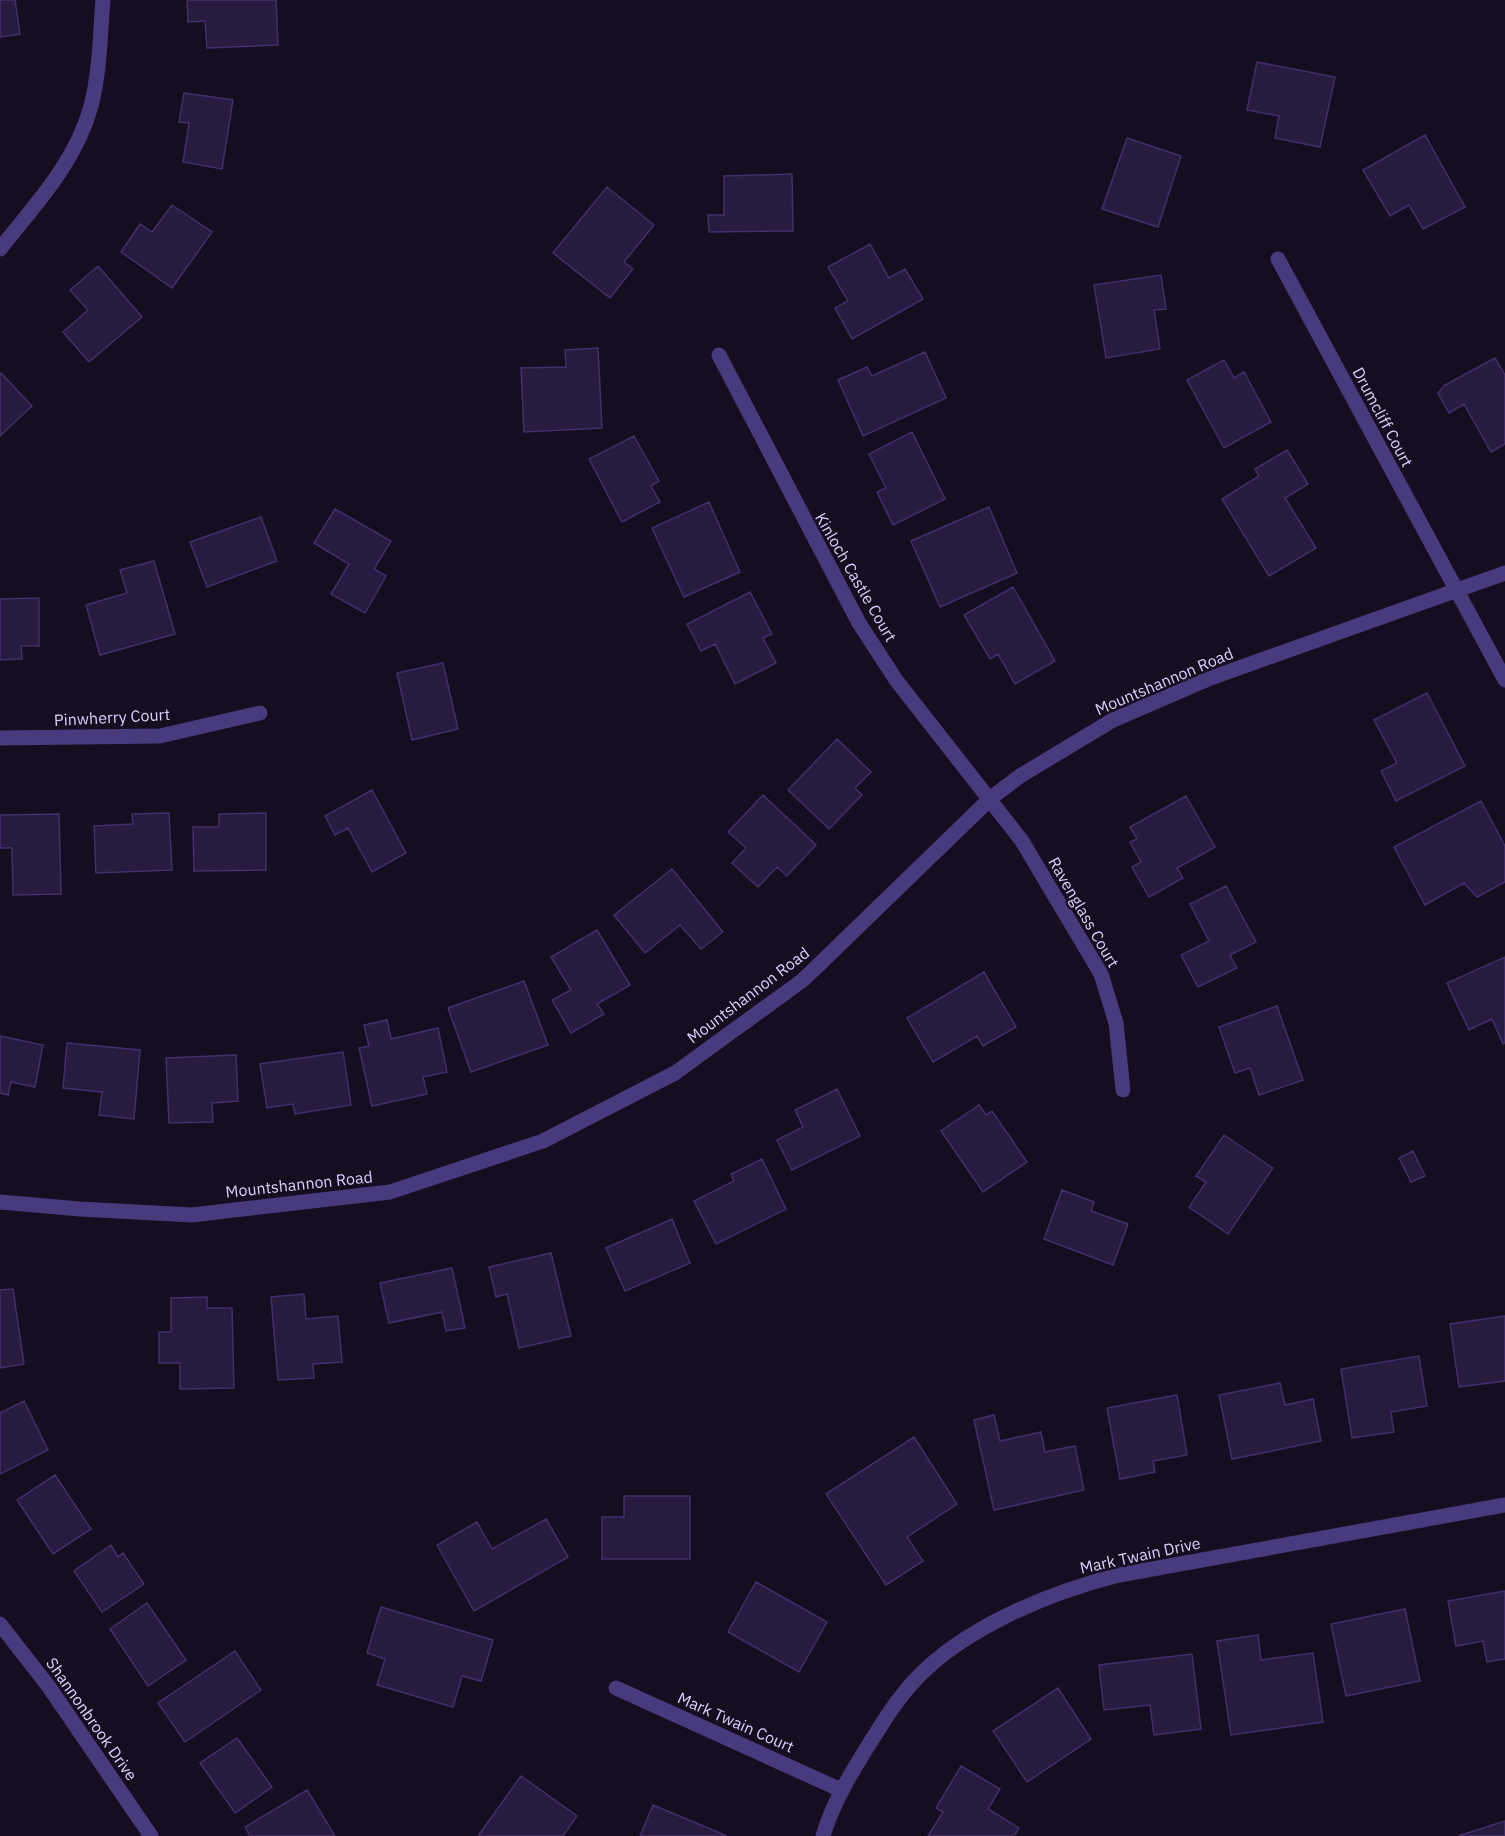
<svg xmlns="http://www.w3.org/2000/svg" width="1505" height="1836" font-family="'IBM Plex Sans',sans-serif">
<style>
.building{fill:#281b40;stroke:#442e6b;stroke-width:1.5}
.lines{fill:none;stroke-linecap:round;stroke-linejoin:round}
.street{stroke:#483b7d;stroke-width:15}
.labels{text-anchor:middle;stroke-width:5;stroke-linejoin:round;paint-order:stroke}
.street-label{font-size:16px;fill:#dcd0fd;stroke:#140e20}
</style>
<rect width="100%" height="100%" fill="#140e20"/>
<!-- building -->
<path class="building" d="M0,0H15L20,34L0,37Z
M187,0H276L278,45L207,48L205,21L188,22Z
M1257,62L1335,77L1320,147L1275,138L1279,116L1247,110Z
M184,93L233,100L222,169L183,162L189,123L179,122Z
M1425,135L1465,207L1423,229L1409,205L1390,216L1363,170Z
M1127,138L1181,156L1158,227L1102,209Z
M792,174L793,231L709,232L708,215H724V176Z
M607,187L654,225L624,262L633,269L610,298L553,253Z
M172,205L212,232L172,288L121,252L140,224L152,232Z
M870,244L889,278L905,269L923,299L852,339L835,308L848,301L828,267Z
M98,266L142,317L89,362L63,332L88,310L70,290Z
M1161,275L1166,309L1154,310L1160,349L1106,358L1094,285Z
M598,348L602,428L524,432L521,368L566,367L565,350Z
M925,352L946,398L863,436L838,380L867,367L872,376Z
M1495,358L1505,375V444L1491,452L1464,404L1449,413L1438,393L1445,385Z
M1224,360L1234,378L1244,372L1271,422L1224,448L1187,380Z
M1,373L32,406L0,436V374Z
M912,432L945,499L893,525L877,492L886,488L869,454Z
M634,436L659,481L651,486L660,502L622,522L589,459Z
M1287,450L1308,484L1285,498L1316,548L1269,576L1222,499L1259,476L1255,469Z
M709,502L740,572L684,597L652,528Z
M989,507L1017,573L940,607L911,541Z
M335,509L391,541L374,569L386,576L365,613L331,594L349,564L314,543Z
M261,517L277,561L207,587L190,542Z
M154,561L175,634L100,655L86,605L127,593L120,570Z
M1013,587L1055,661L1015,684L998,654L990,659L964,615Z
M750,592L772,634L763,638L776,663L735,684L715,644L701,651L687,624Z
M39,598V646H21L22,659L0,660V599Z
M443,663L458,729L412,740L397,673Z
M1427,693L1465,766L1396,801L1381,771L1397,763L1374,720Z
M837,739L871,772L855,788L862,795L829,829L788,790Z
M372,790L406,853L372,872L348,828L335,835L325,816Z
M763,795L816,845L787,876L777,867L758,887L732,863L746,848L728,832Z
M1186,796L1215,847L1177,868L1183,878L1149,897L1132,867L1141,862L1130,842L1137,839L1130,827Z
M1481,801L1505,846V882L1477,897L1464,883L1425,905L1394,847Z
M169,813L172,870L96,873L94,826L133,824L132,814Z
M266,813V870L194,871L193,827H219V814Z
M59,814L61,894L13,895L12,848H0V815Z
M672,869L723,932L701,949L680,925L645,953L614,915Z
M1226,886L1256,942L1230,955L1237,968L1198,987L1181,955L1209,941L1190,904Z
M597,930L630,985L597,1004L604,1014L571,1033L552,1000L571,990L551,957Z
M1505,957V1043L1503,1044L1492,1019L1469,1030L1447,983Z
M984,972L1016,1027L983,1046L977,1036L933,1062L907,1018Z
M524,981L548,1045L471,1072L448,1008Z
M1277,1006L1303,1080L1259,1095L1250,1068L1235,1073L1219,1027Z
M387,1020L391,1039L438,1028L447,1072L423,1077L427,1094L372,1106L359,1048L369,1046L364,1025Z
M0,1036L43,1045L35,1087L11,1082L8,1095L0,1093Z
M67,1043L140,1050L134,1119L99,1115L102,1092L63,1088Z
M343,1052L351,1105L295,1114L293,1104L267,1108L260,1064Z
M236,1055L238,1101L212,1103L213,1122L169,1123L166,1058Z
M837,1089L860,1136L792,1170L777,1140L803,1127L795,1110Z
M979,1105L986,1115L992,1111L1027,1162L983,1192L941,1131Z
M1224,1135L1273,1168L1228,1234L1189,1207L1206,1182L1196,1176Z
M1413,1151L1425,1176L1411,1182L1399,1158Z
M762,1159L786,1209L716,1244L694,1201L734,1181L731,1174Z
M1062,1190L1094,1202L1091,1211L1128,1224L1113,1265L1044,1239Z
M672,1219L690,1263L625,1291L606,1248Z
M551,1253L571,1336L519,1348L507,1294L496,1297L489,1267Z
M452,1268L465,1328L446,1331L442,1312L389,1323L380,1283Z
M13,1289L24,1364L0,1368V1290Z
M304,1294L306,1319L338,1316L342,1362L313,1364L314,1378L278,1380L271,1297Z
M207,1297V1308H232L234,1388L180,1389V1363H159V1332H171V1298Z
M1505,1316V1381L1459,1387L1450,1324Z
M1419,1356L1427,1406L1391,1412L1394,1432L1352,1438L1341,1369Z
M1280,1383L1285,1405L1313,1399L1321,1441L1232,1459L1219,1395Z
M1177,1395L1187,1455L1153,1461L1155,1472L1120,1479L1107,1408Z
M24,1401L48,1450L0,1474V1413Z
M994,1415L1000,1441L1041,1432L1045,1452L1075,1446L1084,1490L994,1510L974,1420Z
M914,1437L957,1504L907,1537L923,1561L886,1585L826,1494Z
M55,1475L91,1529L53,1554L17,1500Z
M624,1496H690V1559H602V1517H624Z
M546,1519L568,1557L474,1611L437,1545L477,1522L492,1549Z
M111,1545L118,1557L123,1553L144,1584L102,1612L74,1571Z
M756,1582L827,1622L799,1672L728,1632Z
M1505,1591V1659L1487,1662L1483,1641L1456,1646L1448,1601Z
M147,1603L186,1660L148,1686L110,1629Z
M381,1607L493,1640L481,1681L462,1676L453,1707L377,1685L385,1659L367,1653Z
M1405,1609L1420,1681L1346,1696L1331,1624Z
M1258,1635L1261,1660L1313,1653L1323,1722L1231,1735L1217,1641Z
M235,1651L261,1690L185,1742L158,1703Z
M1192,1654L1201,1729L1154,1735L1150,1705L1104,1710L1099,1665Z
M1058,1688L1091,1739L1027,1782L993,1731Z
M237,1738L272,1787L235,1813L200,1763Z
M961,1766L1000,1789L988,1809L1019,1828L1014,1836H928L943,1812L936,1808Z
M521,1776L577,1816L563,1836H478Z
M307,1790L335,1836H250L245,1827Z
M653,1805L727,1836H640Z
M1505,1821V1836H1458Z"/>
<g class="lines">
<!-- street -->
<path class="street" d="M0,249C35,205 76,162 91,106C100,72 100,35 103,0
M1278,259L1505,680
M719,355L859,623L896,680L1022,841L1101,974L1116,1023L1123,1090
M0,738L160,736L260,713
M0,1202L80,1209L192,1215L390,1192L543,1141L675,1073L803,980L991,798L1020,776L1113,720L1208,679L1505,573
M0,1624L49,1687L151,1836
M616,1688L841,1790
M823,1836C832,1806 847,1780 863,1754C880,1727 895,1701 916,1679C965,1627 1051,1592 1119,1575L1505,1505"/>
</g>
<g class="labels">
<!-- street labels -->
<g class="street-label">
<text transform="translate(1383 417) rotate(62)" y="6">Drumcliff Court</text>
<text transform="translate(856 577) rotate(60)" y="6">Kinloch Castle Court</text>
<text transform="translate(1164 681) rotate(-23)" y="6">Mountshannon Road</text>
<text transform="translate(112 717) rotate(-3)" y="6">Pinwherry Court</text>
<text transform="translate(1084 912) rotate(60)" y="6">Ravenglass Court</text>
<text transform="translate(748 995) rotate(-37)" y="6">Mountshannon Road</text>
<text transform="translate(299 1184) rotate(-6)" y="6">Mountshannon Road</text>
<text transform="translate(1140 1555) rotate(-12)" y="6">Mark Twain Drive</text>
<text transform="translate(92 1719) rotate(55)" y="6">Shannonbrook Drive</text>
<text transform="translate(736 1722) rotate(24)" y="6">Mark Twain Court</text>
</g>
</g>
</svg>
